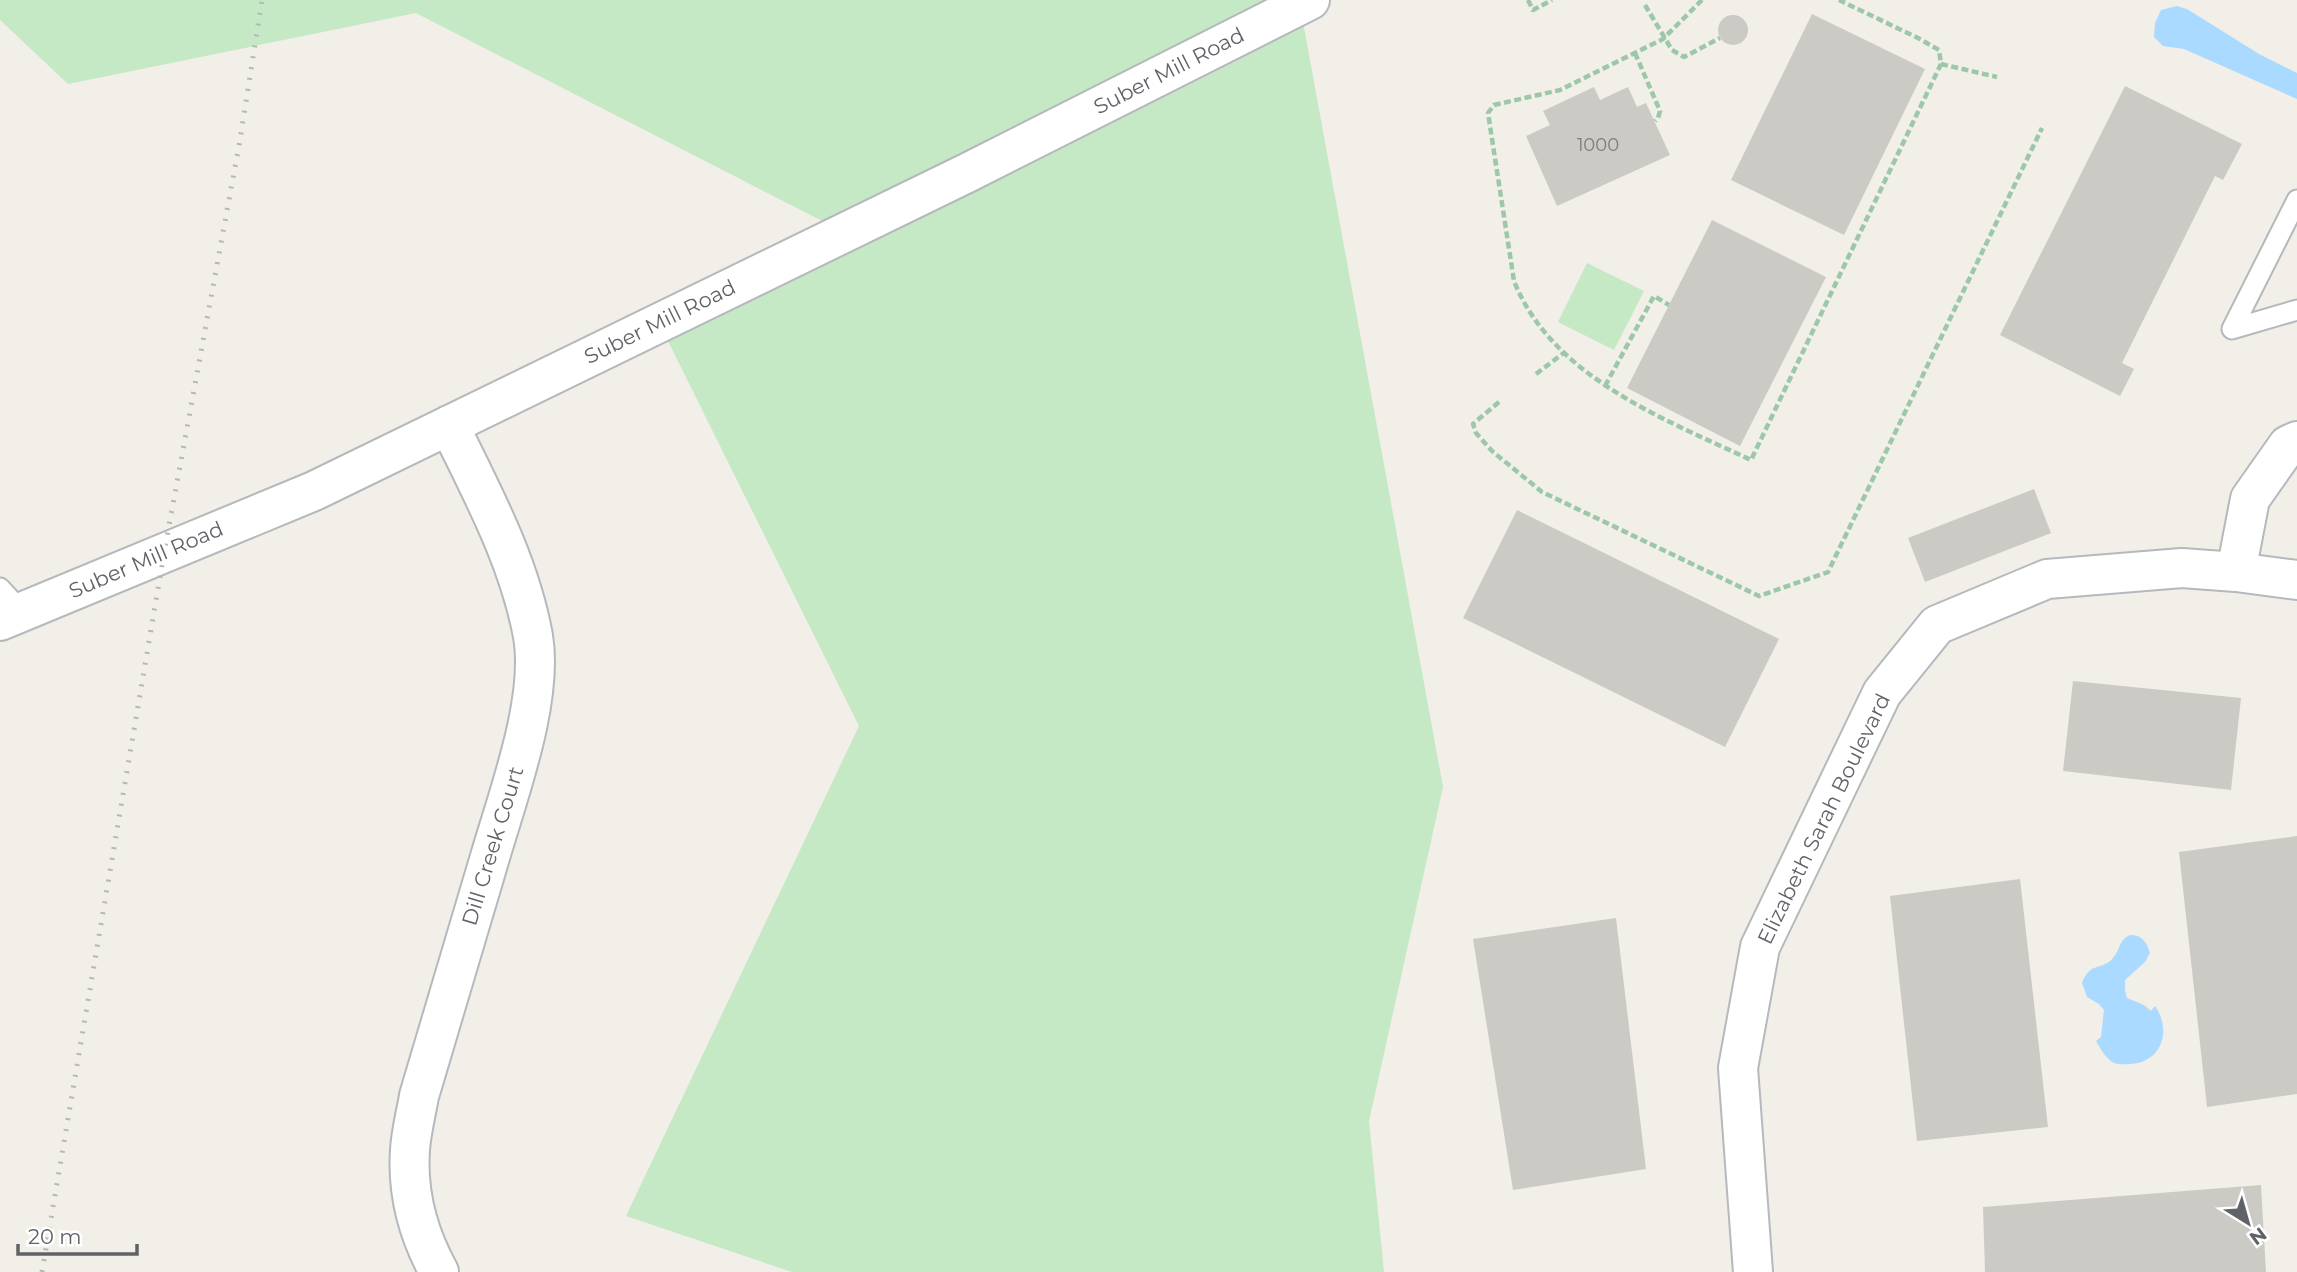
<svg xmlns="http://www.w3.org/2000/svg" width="2297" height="1272" font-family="Montserrat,sans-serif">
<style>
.green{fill:#c5e8c5}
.water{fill:#aadaff}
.building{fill:#cccac5}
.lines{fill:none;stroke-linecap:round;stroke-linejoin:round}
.service-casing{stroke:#b5b8bc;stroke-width:23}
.minor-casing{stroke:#b5b8bc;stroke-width:42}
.path{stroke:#9cc7a9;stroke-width:4.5;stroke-dasharray:7 3.5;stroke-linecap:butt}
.service{stroke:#fff;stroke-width:19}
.minor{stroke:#fff;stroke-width:38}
.rail{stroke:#b6b7b8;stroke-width:5;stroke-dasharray:2 9;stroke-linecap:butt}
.labels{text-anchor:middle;stroke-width:7;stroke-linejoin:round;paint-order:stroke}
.number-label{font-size:18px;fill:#7a7d7f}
.street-label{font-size:21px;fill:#5f6368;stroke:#fff}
</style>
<rect width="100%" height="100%" fill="#f1efe8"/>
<!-- green -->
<path class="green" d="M0,0H1299L1443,787L1369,1121L1384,1272H792L626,1216L859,726L659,323L830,225L416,13L68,84L0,20Z
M1587,263L1644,291L1614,350L1558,322Z"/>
<!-- water -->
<path class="water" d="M2177,6L2187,9L2259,54L2297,73V99L2184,49L2163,46L2154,37L2155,23L2161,10Z
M2130,935C2142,934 2147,943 2150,953L2145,962L2125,980V990L2127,998L2144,1005L2151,1011L2155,1006C2172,1030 2162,1062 2131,1064C2126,1064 2119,1065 2114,1063C2106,1059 2100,1048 2096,1041L2101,1037L2104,1010L2099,1004L2087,997L2082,983C2090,961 2102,971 2113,958C2120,950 2119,940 2130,935Z"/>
<!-- building -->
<path class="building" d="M1812,14L1925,69L1844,235L1731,180Z
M1718 30a15 15 0 1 1 30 0a15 15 0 1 1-30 0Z
M2125,86L2242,144L2223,180L2215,176L2122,363L2134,369L2120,396L2000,335Z
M1594,87L1600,100L1628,87L1637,107L1646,103L1670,155L1557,206L1526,136L1550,125L1543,111Z
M1712,220L1826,277L1740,446L1627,388Z
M2034,489L2051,533L1925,582L1908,538Z
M1517,510L1779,639L1725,747L1463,618Z
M2073,681L2241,698L2231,790L2063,771Z
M2297,836V1094L2207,1107L2179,852Z
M2020,879L2048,1127L1917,1141L1890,896Z
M1616,918L1646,1169L1513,1190L1473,939Z
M2261,1185L2266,1272H1985L1983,1207Z"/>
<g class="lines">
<!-- service casing -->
<g class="service-casing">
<path id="service" d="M2297,200L2232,329L2297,310
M0,588L22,612"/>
</g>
<!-- minor casing -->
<g class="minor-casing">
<path id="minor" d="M2236,572L2250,499L2288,445L2297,441
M0,621L314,491L967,173L1310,0
M439,1272C418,1234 407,1194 410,1150C411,1132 416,1114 419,1096C443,1016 466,937 490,857C508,795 544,700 533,636C519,560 482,493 449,425
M1753,1272L1738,1068L1760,947L1882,693L1937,625L2047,579L2182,568L2236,572L2297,580"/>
</g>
<!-- path -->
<path class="path" d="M1528,0L1533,10L1552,0
M1702,0L1663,39L1560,90L1494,105L1488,113L1514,281C1552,377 1664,419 1751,460L1941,64L1939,50L1918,38L1839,0
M1645,5L1672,50L1684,57L1720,38
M1635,53L1660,111L1658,118L1655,121
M1941,64L1997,77
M1536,374L1565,352
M1605,386L1654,296L1669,305
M1499,402L1473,424L1476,433L1492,451L1542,492L1759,596L1828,572L2042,128"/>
<!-- service -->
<use href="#service" class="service"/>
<!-- minor -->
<use href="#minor" class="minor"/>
<!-- rail -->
<path class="rail" d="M42,1272L164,553L240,140L262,0"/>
</g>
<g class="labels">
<!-- number labels -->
<g class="number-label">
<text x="1598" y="151">1000</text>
</g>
<!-- street labels -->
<g class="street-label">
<text transform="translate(1169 71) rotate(-27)" y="7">Suber Mill Road</text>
<text transform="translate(660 322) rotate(-26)" y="7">Suber Mill Road</text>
<text transform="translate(146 560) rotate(-23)" y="7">Suber Mill Road</text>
<text transform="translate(1824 819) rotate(-64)" y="7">Elizabeth Sarah Boulevard</text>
<text transform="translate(493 846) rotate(-73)" y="7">Dill Creek Court</text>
</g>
</g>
<!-- north arrow -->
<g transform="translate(2248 1223) rotate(143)" stroke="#ffffff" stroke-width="5" paint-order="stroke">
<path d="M0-5L12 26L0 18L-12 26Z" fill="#5f6368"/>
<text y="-10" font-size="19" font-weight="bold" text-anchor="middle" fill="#5f6368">N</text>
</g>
<!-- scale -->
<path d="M18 1244v10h119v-10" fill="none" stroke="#5f6368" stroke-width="3.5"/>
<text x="28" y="1244" font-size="21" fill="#5f6368" stroke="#ffffff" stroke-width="5" paint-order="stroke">20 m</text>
</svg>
